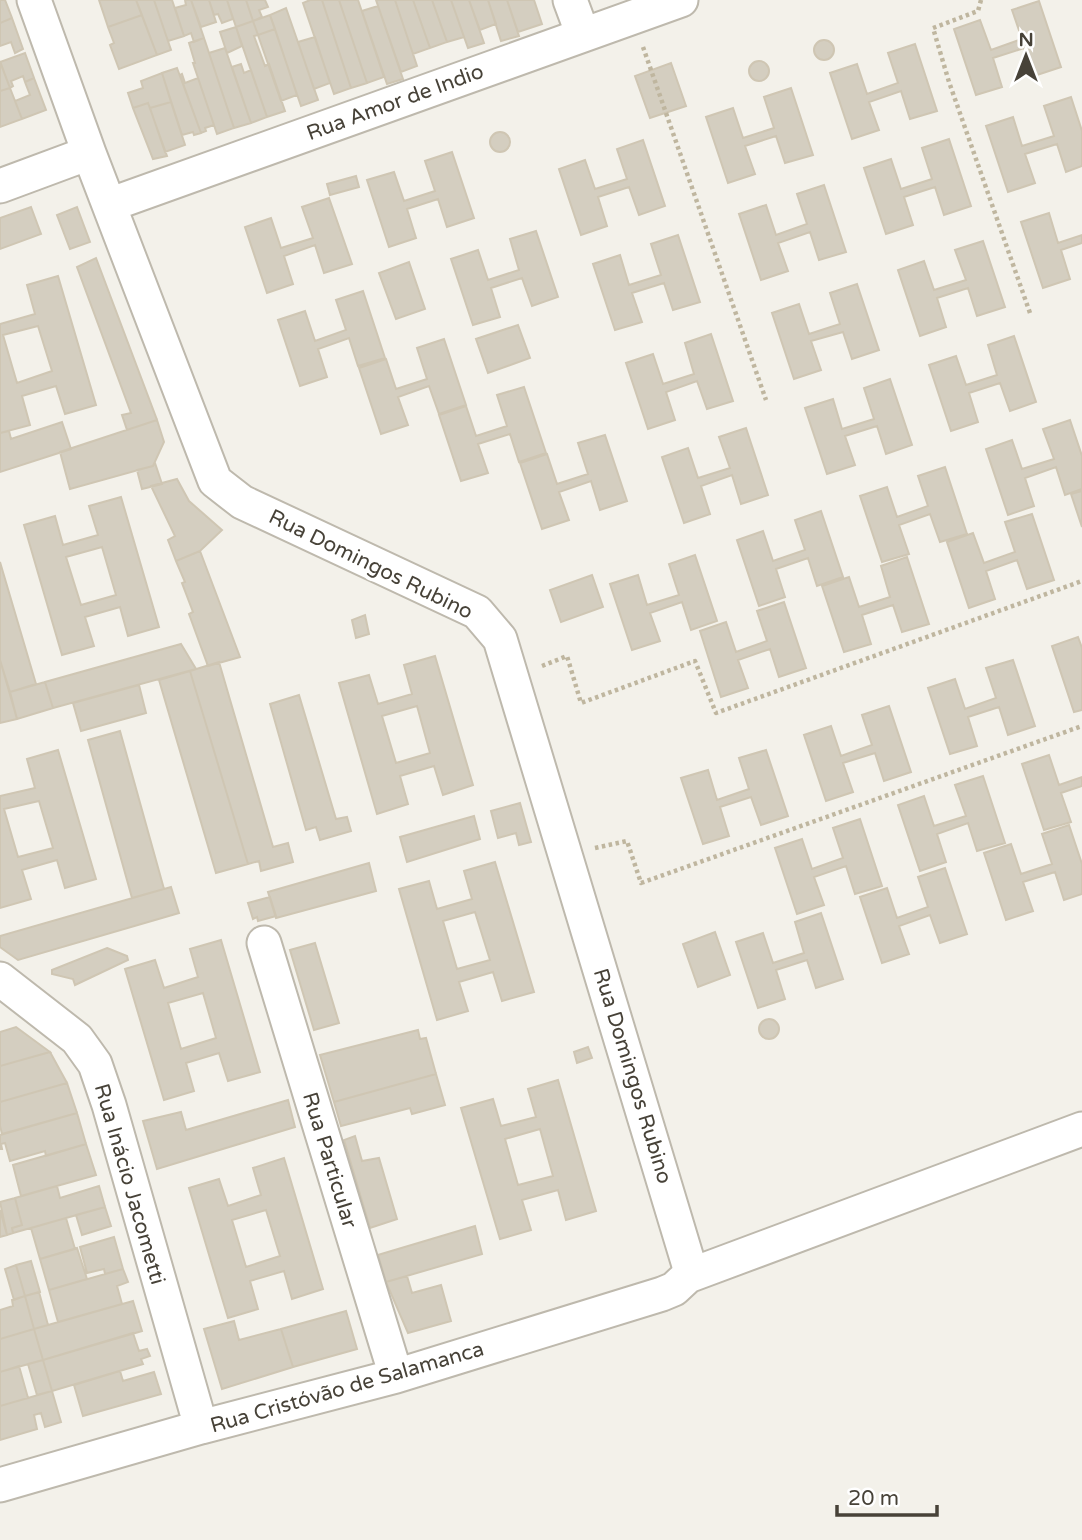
<svg xmlns="http://www.w3.org/2000/svg" width="1082" height="1540" font-family="'Varela Round',sans-serif">
<style>
.building{fill:#d4cec0;stroke:#cfc6b3;stroke-width:2;fill-rule:evenodd}
.lines{fill:none;stroke-linecap:round;stroke-linejoin:round}
.minor-casing{stroke:#beb9ad;stroke-width:37}
.path{stroke:#bfb69f;stroke-width:4.5;stroke-dasharray:3.5 3.5;stroke-linecap:butt}
.minor{stroke:#fff;stroke-width:33}
.labels{text-anchor:middle;stroke-width:7;stroke-linejoin:round;paint-order:stroke}
.street-label{font-size:21px;fill:#474238;stroke:#fff}
</style>
<rect width="100%" height="100%" fill="#f3f1ea"/>
<!-- building -->
<path class="building" d="M0,0H5L12,18L0,23Z
M99,0H136L142,15L108,27Z
M136,0H154L171,50L157,55Z
M154,0H172L184,36L168,41Z
M185,0H191L204,38L194,42L191,33L184,36L175,8L186,5Z
M191,0H209L216,22L201,27Z
M209,0H227L233,19L222,23L218,14L214,15Z
M227,0H246L253,21L236,27Z
M246,0H265L268,7L259,10L262,17L253,21Z
M310,0H322L351,88L334,94L303,3Z
M322,0H339L367,83L351,88Z
M339,0H358L384,77L367,83Z
M376,0H395L417,66L401,72Z
M395,0H413L430,48L413,54Z
M413,0H432L447,42L430,48Z
M432,0H451L464,37L447,42Z
M451,0H469L484,43L468,48Z
M469,0H488L496,24L480,30Z
M488,0H507L519,36L501,41Z
M507,0H534L542,24L518,32Z
M1039,1L1061,67L1034,76L1024,48L993,58L1002,87L976,95L954,29L980,20L991,50L1022,39L1012,10Z
M378,6L403,79L387,84L362,11Z
M286,8L318,100L301,106L270,15Z
M142,15L157,55L119,69L110,45L114,43L108,27Z
M270,15L275,29L258,35L253,21Z
M12,18L23,49L15,53L11,42L0,46V23Z
M253,21L258,35L254,36L265,66L269,64L285,111L267,117L236,27Z
M236,27L242,46L227,53L220,32Z
M275,29L297,95L281,101L258,35Z
M315,37L330,83L314,89L298,42Z
M204,38L234,128L217,134L193,63H195L189,43Z
M814 50a10 10 0 1 1 20 0a10 10 0 1 1-20 0Z
M915,44L937,111L910,119L901,91L869,102L879,130L852,139L830,73L857,64L867,94L898,83L888,53Z
M225,48L251,123L234,128L209,53Z
M25,53L34,78L25,82L23,76L11,81L13,86L10,88L0,62Z
M0,61L10,88L0,91Z
M749 71a10 10 0 1 1 20 0a10 10 0 1 1-20 0Z
M671,63L686,106L650,118L635,76Z
M241,64L244,73L251,70L267,117L251,123L232,67Z
M177,68L201,133L194,135L193,132L182,135L162,73Z
M162,73L171,102L150,108L148,103L133,108L128,93L143,88L141,81Z
M182,74L185,83L198,78L214,125L205,128L206,131L201,133L180,75Z
M34,78L46,110L22,119L15,101L30,95L25,82Z
M10,88L22,119L0,127V91Z
M791,88L813,155L785,163L776,136L745,146L755,174L728,183L706,117L733,108L743,138L774,128L764,97Z
M1071,97L1082,131V166L1066,172L1057,144L1025,154L1035,183L1008,192L986,126L1013,117L1022,146L1054,136L1044,106Z
M171,102L185,145L165,152L150,108Z
M148,103L167,156L153,159L133,108Z
M490 142a10 10 0 1 1 20 0a10 10 0 1 1-20 0Z
M949,139L971,206L944,215L935,187L904,197L913,225L886,234L864,168L891,159L901,189L932,179L922,148Z
M643,140L665,206L639,215L629,187L598,197L607,226L581,235L559,169L585,160L595,189L627,179L617,149Z
M452,152L474,218L447,227L438,199L407,209L416,238L389,247L367,180L394,172L404,201L435,191L425,161Z
M356,176L359,187L330,195L327,184Z
M824,185L846,252L819,260L810,232L778,243L788,271L761,280L739,214L766,205L776,235L807,224L797,194Z
M329,198L352,264L324,273L315,245L284,256L293,284L267,293L245,227L271,218L281,248L313,238L302,207Z
M31,207L41,234L0,249V218Z
M77,207L90,242L70,249L57,215Z
M1049,213L1058,243L1082,235V243L1061,250L1070,279L1043,288L1021,222Z
M536,231L558,297L532,306L522,278L491,288L500,317L473,325L451,259L478,250L488,280L519,270L510,239Z
M678,235L700,302L673,310L664,283L632,293L642,322L615,330L593,264L620,255L629,285L661,275L651,244Z
M983,241L1005,307L977,316L968,288L937,298L946,327L920,336L898,270L924,261L934,290L966,280L955,250Z
M96,258L157,420L127,430L122,415L131,413L77,267Z
M409,262L425,309L396,319L379,273Z
M58,276L96,405L65,414L56,386L22,396L30,425L0,433V324L35,314L27,285ZM38,326L52,371L17,383L3,335Z
M857,284L879,350L852,359L843,332L811,341L821,370L794,379L772,313L799,304L809,334L840,324L830,293Z
M363,291L385,358L358,366L349,338L318,349L327,377L300,386L278,320L305,311L315,341L346,330L336,300Z
M518,325L530,358L488,373L476,339Z
M711,334L733,401L707,409L697,381L666,392L675,420L648,429L626,363L653,354L663,384L694,374L685,343Z
M1014,336L1036,402L1010,411L1000,383L969,393L978,422L951,431L929,365L956,356L966,385L997,375L988,345Z
M444,339L466,405L439,414L429,386L398,397L408,425L381,434L359,368L386,359L396,389L427,379L417,348Z
M890,379L912,445L886,454L877,426L845,436L855,465L827,474L805,408L833,399L842,429L874,419L864,388Z
M524,387L546,453L519,462L510,434L478,444L488,473L461,481L439,415L466,406L476,436L507,426L497,395Z
M157,420L164,442L153,466L70,489L60,452Z
M1070,420L1082,456V489L1065,495L1056,467L1025,478L1034,506L1008,515L986,449L1012,440L1022,469L1054,459L1043,429Z
M62,422L71,449L0,472V433L9,431L11,439Z
M746,428L768,495L741,504L732,475L701,486L710,514L684,523L662,457L688,448L698,478L730,468L719,437Z
M605,435L627,501L600,510L591,481L559,492L569,520L542,529L520,463L547,454L557,484L588,474L578,443Z
M155,463L162,484L142,489L137,470L153,466Z
M945,467L967,534L940,542L930,514L899,525L909,554L882,562L860,496L887,487L897,517L928,506L918,476Z
M177,479L189,501L222,530L200,551L176,561L168,540L175,536L151,486Z
M1082,491V527L1071,494Z
M121,497L159,627L128,636L120,607L85,617L94,646L62,655L24,525L55,516L63,545L98,535L89,506ZM102,547L116,595L81,605L66,557Z
M821,511L843,577L817,586L808,558L776,569L785,597L759,606L737,540L763,531L773,561L805,550L795,520Z
M1032,514L1054,580L1027,589L1017,560L986,571L995,599L969,608L947,542L973,533L984,563L1015,552L1005,522Z
M200,551L240,657L208,666L189,614L193,612L182,583L185,582L176,561Z
M695,555L717,621L691,630L682,602L650,613L660,641L632,650L610,584L638,575L647,605L679,595L669,564Z
M907,557L929,624L902,632L893,605L862,615L871,644L844,652L822,586L849,577L859,607L890,597L881,566Z
M0,562L36,684L10,692L0,660Z
M592,575L603,607L561,622L550,590Z
M784,602L806,668L779,677L770,649L738,660L748,688L721,697L700,631L726,622L736,652L767,641L757,611Z
M365,615L369,634L356,638L352,620Z
M1078,637L1082,648V710L1074,712L1052,646Z
M181,644L196,669L53,708L45,682Z
M435,656L473,785L443,795L434,766L400,776L408,804L377,814L339,683L369,675L378,704L412,694L404,665ZM417,706L430,753L396,763L382,716Z
M0,660L17,719L0,723Z
M1013,660L1035,726L1008,735L999,707L968,717L977,746L950,754L928,688L955,679L965,709L996,698L986,668Z
M219,662L273,847L288,843L293,862L261,871L259,861L248,864L190,671Z
M190,671L248,864L216,873L159,680Z
M45,682L53,708L17,719L10,692Z
M139,685L146,713L81,731L73,703Z
M299,695L336,819L347,817L351,831L320,840L316,827L306,830L270,704Z
M889,706L911,772L884,781L875,753L843,763L853,792L826,801L804,735L831,726L841,756L872,745L862,715Z
M120,731L164,889L132,898L88,740Z
M58,750L96,879L65,888L57,860L22,870L31,899L0,908V796L35,788L27,759ZM39,801L53,848L18,857L4,809Z
M766,750L788,816L761,825L751,797L720,807L729,836L703,844L681,778L708,770L717,800L749,789L739,758Z
M1049,755L1059,785L1082,777V786L1061,793L1071,822L1044,830L1022,764Z
M983,776L1005,843L977,851L968,823L937,834L946,862L920,871L898,805L924,796L934,826L966,816L955,785Z
M520,803L531,842L519,845L516,833L498,838L491,811Z
M474,816L480,839L407,862L400,837Z
M860,819L882,886L855,894L846,866L814,877L824,905L797,914L775,848L802,839L812,869L843,858L833,828Z
M1069,825L1082,864V894L1064,900L1055,872L1023,882L1033,911L1006,920L984,853L1011,844L1021,874L1052,864L1042,834Z
M495,862L534,992L502,1001L493,972L459,982L468,1011L437,1020L399,889L429,881L437,909L472,899L464,871ZM475,912L490,960L457,969L443,921Z
M369,863L376,891L276,918L268,892Z
M945,868L967,934L940,943L930,915L899,926L909,954L882,963L860,897L887,888L897,918L928,907L918,877Z
M171,887L179,913L18,960L0,947V936Z
M270,897L276,916L258,921L257,917L253,919L248,903Z
M821,913L843,979L816,988L807,960L776,970L785,999L758,1008L736,942L763,933L773,963L804,953L795,922Z
M715,932L730,975L698,987L683,944Z
M221,940L260,1072L228,1081L219,1053L186,1063L194,1091L164,1100L125,969L155,960L164,988L198,977L190,949ZM203,993L216,1038L181,1049L168,1003Z
M315,943L339,1023L314,1030L290,950Z
M107,948L127,956L128,960L75,985L73,979L52,974V970Z
M759 1029a10 10 0 1 1 20 0a10 10 0 1 1-20 0Z
M16,1027L50,1052L0,1066V1032Z
M418,1030L420,1039L426,1038L436,1074L334,1102L320,1055Z
M588,1047L592,1058L577,1063L574,1052Z
M50,1052L67,1083L0,1102V1066Z
M436,1074L445,1105L412,1114L410,1108L341,1126L334,1102Z
M558,1080L596,1211L566,1220L558,1190L522,1200L531,1230L500,1239L461,1108L493,1099L501,1126L536,1117L528,1089ZM540,1129L553,1176L518,1185L505,1139Z
M67,1083L77,1113L2,1134L0,1126V1102Z
M288,1100L295,1127L157,1169L143,1121L181,1112L186,1130Z
M77,1113L86,1144L46,1156L45,1151L10,1161L5,1143L1,1144L2,1149H0V1135Z
M355,1136L362,1161L379,1158L397,1219L370,1228L344,1140Z
M86,1144L96,1175L21,1196L13,1165Z
M284,1158L323,1289L292,1299L284,1271L250,1281L258,1309L228,1318L189,1188L219,1179L228,1206L261,1195L253,1168ZM266,1210L280,1256L246,1267L232,1220Z
M57,1186L60,1198L99,1186L105,1207L13,1233L12,1228L22,1225L15,1198Z
M15,1198L22,1225L12,1228L13,1233L7,1235L0,1202Z
M105,1207L111,1226L82,1235L76,1215Z
M0,1210L7,1235L0,1237Z
M66,1218L75,1249L40,1259L31,1228Z
M475,1226L482,1254L386,1282L378,1255Z
M114,1237L123,1269L105,1274L104,1269L87,1273L80,1247Z
M77,1248L87,1279L49,1290L40,1259Z
M31,1261L40,1292L25,1296L16,1265Z
M16,1265L25,1296L14,1300L5,1269Z
M123,1269L128,1282L117,1286L122,1304L58,1322L49,1290Z
M407,1276L412,1293L441,1285L451,1321L408,1333L386,1282Z
M39,1292L48,1325L34,1329L25,1296Z
M25,1296L34,1329L0,1339V1310L13,1306L12,1300Z
M133,1301L142,1331L43,1360L34,1329Z
M346,1311L357,1349L293,1367L281,1329Z
M234,1321L239,1340L281,1329L293,1367L222,1389L204,1329Z
M34,1329L43,1360L0,1372V1339Z
M133,1333L139,1351L147,1349L150,1356L141,1359L143,1364L52,1391L43,1360Z
M43,1360L52,1391L37,1395L28,1364Z
M19,1366L28,1398L0,1406V1372Z
M120,1371L123,1381L154,1372L161,1394L83,1416L74,1385Z
M52,1391L61,1422L45,1427L41,1413L34,1415L37,1429L0,1440V1406Z"/>
<g class="lines">
<!-- minor casing -->
<g class="minor-casing">
<path id="minor" d="M34,0L89,153L215,481L242,502L477,612L500,639L688,1262L690,1271L688,1276
M570,0L583,35
M0,186L89,153
M109,205L681,0
M264,943L396,1376
M0,979L77,1039L95,1064L109,1105L201,1427
M0,1485L201,1427L396,1376L662,1294L674,1289L688,1276L1082,1129"/>
</g>
<!-- path -->
<path class="path" d="M981,0L978,11L933,28L949,82L1030,313
M643,47L766,400
M542,666L567,656L581,703L695,661L716,713L1082,581
M595,848L627,841L641,883L1082,726"/>
<!-- minor -->
<use href="#minor" class="minor"/>
</g>
<g class="labels">
<!-- street labels -->
<g class="street-label">
<text transform="translate(395 102) rotate(-20)" y="7">Rua Amor de Indio</text>
<text transform="translate(371 564) rotate(26)" y="7">Rua Domingos Rubino</text>
<text transform="translate(633 1076) rotate(73)" y="7">Rua Domingos Rubino</text>
<text transform="translate(330 1160) rotate(73)" y="7">Rua Particular</text>
<text transform="translate(130 1184) rotate(74)" y="7">Rua Inácio Jacometti</text>
<text transform="translate(347 1387) rotate(-16)" y="7">Rua Cristóvão de Salamanca</text>
</g>
</g>
<!-- north arrow -->
<g transform="translate(1026 56)" stroke="#ffffff" stroke-width="5" paint-order="stroke">
<path d="M0-5L12 26L0 18L-12 26Z" fill="#474238"/>
<text y="-10" font-size="19" font-weight="bold" text-anchor="middle" fill="#474238">N</text>
</g>
<!-- scale -->
<path d="M837 1505v10h100v-10" fill="none" stroke="#474238" stroke-width="3.5"/>
<text x="848" y="1505" font-size="21" fill="#474238" stroke="#ffffff" stroke-width="5" paint-order="stroke">20 m</text>
</svg>
